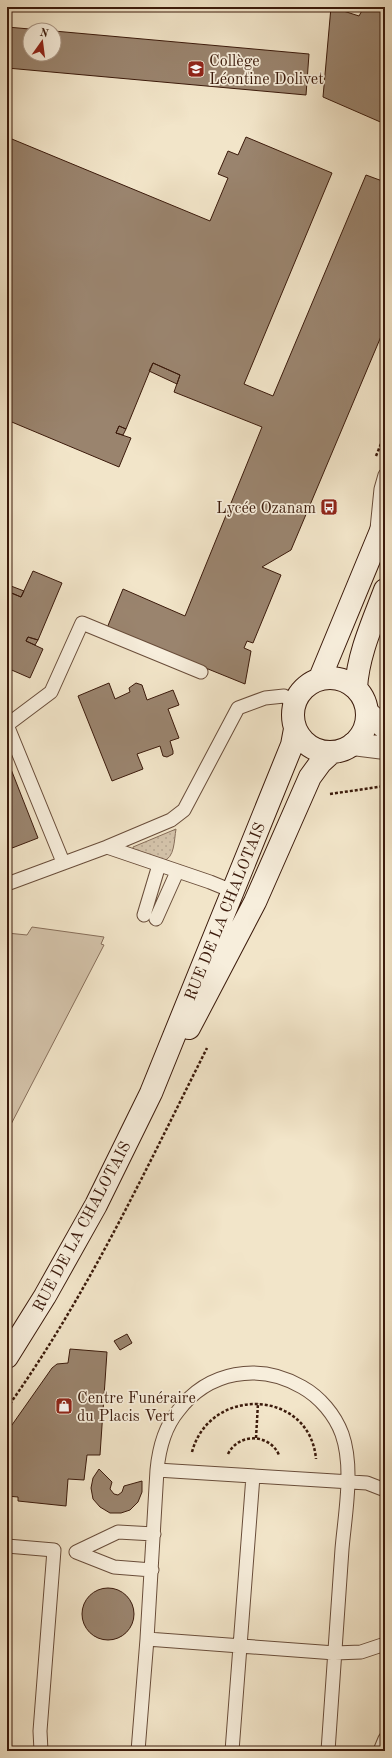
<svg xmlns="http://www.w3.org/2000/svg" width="392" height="1758" font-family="'Old Standard TT',serif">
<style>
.green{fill:url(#green-dots);stroke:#876e5a}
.pitch{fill:#d3c2a9;stroke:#876e5a}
.building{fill:#9a846e;stroke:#3b1a0b}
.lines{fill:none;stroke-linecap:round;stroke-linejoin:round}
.lane-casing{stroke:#694d3a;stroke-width:15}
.street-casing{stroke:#694d3a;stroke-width:24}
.secondary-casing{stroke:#3b1a0b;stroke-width:24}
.path{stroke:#3b1a0b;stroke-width:2.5;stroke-dasharray:3 2;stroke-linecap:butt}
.lane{stroke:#f7eedc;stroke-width:13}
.street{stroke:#f7eedc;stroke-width:22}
.secondary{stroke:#f7eedc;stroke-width:22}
.labels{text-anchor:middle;stroke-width:3.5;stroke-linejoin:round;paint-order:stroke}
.poi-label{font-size:16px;fill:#3b1a0b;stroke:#f7eedc;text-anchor:start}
.street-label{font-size:16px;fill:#3b1a0b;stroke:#f7eedc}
</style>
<defs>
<pattern id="green-dots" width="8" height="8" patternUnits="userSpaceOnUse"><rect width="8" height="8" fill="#d3c2a9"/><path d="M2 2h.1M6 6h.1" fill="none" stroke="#b6a690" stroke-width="1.8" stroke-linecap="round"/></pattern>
</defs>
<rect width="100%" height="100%" fill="#f2e5c9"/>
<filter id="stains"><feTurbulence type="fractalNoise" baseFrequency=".005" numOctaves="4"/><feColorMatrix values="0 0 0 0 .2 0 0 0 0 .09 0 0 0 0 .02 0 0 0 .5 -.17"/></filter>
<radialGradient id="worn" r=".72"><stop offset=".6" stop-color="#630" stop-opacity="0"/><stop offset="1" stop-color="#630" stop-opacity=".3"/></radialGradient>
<!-- green -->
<path class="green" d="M176,829C174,840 175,858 163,861L133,850V847Z"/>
<!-- pitch -->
<path class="pitch" d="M32,927L104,937L101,944L104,945L7,1132V933L27,935Z"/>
<!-- building -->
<path class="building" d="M331,7L359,16L364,7H385V124L323,97Z
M7,27L41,30H30V54H54V31L309,54L306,95L7,68Z
M7,137L210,221L228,178L218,174L228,151L238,155L246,137L332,173L244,384L273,396L366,175L385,182V327L291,550L262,567L281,575L253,643L247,641L244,648L251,651L245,684L107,628L123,589L185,616L262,427L174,392L180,375L153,363L126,429L119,426L116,433L131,438L119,467L7,420Z
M153,363L180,375L177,384L149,371Z
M119,426L126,429L123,435L116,433Z
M33,571L62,583L38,640L28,637L26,641L43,649L30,678L7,668V584L11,586L9,592L21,597Z
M11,586L24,591L21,597L9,592Z
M28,637L38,640L35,645L26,641Z
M109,683L115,699L130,692L129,688L136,683L142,685L147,700L173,690L179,705L168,709L179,738L170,741L173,751V754L167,757L163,756L160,746L137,754L143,769L112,781L78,696Z
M7,759L38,838L7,850Z
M127,1334L132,1343L120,1350L114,1341Z
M70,1349L107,1352L100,1455H87L84,1480L68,1479L66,1506L18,1501V1497L7,1496V1432L52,1368L57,1364L68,1363Z
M99,1469L112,1482L110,1489L114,1494L118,1495L122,1492L124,1486L142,1481V1492L138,1502L130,1510L121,1513H110L100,1507L93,1499L91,1488L93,1478Z
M82 1614a26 26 0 1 1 52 0a26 26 0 1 1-52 0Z"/>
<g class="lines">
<!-- lane casing -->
<g class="lane-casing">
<path id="lane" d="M377,529L381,489L385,475
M7,725L51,692L82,623L201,672
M7,725L63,862
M107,847L171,820L184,810L238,708L265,698L284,696L294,703
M7,884L107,847L210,882L232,891
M144,915L159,865
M156,919L177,872
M157,1470L367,1483L385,1490
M7,1546L54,1550L40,1731L41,1751
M152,1570L114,1567L76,1552L118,1532L154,1534
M138,1751L147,1639
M232,1751L253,1476
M328,1751C333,1684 337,1616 342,1549C345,1514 354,1468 342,1434C335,1415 320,1397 302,1387C259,1362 208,1371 178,1411C164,1428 159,1449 157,1470L147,1639L335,1653L361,1652L385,1644
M380,1751L385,1739"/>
</g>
<!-- street casing -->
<g class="street-casing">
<path id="street" d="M367,712L385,728
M353,744L385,748"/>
</g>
<!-- secondary casing -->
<g class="secondary-casing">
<path id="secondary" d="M293 715a37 37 0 1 1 74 0a37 37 0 1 1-74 0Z
M320,678L385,521
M356,688C358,654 373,622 385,590
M189,1028L255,902L310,777L321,762L332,752
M7,1357L45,1296L96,1205L151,1093L292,745L295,729"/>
</g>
<!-- path -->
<path class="path" d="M376,456L385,434
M330,794L385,786
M7,1408C87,1296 145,1171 207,1048
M256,1438L258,1403
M192,1452C210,1385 310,1389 316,1459
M228,1454C239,1432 270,1434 279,1455"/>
<!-- lane -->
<use href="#lane" class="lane"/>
<!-- street -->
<use href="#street" class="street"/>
<!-- secondary -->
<use href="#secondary" class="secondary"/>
</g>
<!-- icons -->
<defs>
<g id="school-square" transform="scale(0.9)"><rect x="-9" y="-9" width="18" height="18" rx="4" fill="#8f2418" stroke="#f7eedc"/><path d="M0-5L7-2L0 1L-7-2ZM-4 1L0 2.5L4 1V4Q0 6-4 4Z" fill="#fff"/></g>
<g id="bus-square" transform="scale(0.9)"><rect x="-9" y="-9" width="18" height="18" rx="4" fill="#8f2418" stroke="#f7eedc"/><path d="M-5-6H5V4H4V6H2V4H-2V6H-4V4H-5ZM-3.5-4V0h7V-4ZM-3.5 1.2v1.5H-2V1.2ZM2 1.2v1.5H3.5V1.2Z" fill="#fff"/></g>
<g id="shop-square" transform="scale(0.9)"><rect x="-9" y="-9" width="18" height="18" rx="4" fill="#8f2418" stroke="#f7eedc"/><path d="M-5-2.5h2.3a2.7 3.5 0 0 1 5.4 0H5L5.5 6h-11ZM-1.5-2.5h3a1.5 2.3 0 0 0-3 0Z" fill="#fff"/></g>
</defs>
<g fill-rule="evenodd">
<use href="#school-square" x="196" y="69"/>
<use href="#bus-square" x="329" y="507"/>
<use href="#shop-square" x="64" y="1406"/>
</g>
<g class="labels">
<!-- poi labels -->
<g class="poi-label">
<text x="209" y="66">Collège<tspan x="209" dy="18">Léontine Dolivet</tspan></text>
<text x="316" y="513" text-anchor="end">Lycée Ozanam</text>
<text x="77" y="1403">Centre Funéraire<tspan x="77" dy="18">du Placis Vert</tspan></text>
</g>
<!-- street labels -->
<g class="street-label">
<text transform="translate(224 911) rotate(-68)" y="6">RUE DE LA CHALOTAIS</text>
<text transform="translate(81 1226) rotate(-62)" y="6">RUE DE LA CHALOTAIS</text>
</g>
</g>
<!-- margin -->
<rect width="392" height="1758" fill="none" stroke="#f2e5c9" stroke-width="24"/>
<rect x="8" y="8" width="376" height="1742" fill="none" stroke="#3b1a0b" stroke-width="2"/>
<rect x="12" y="12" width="368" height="1734" fill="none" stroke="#3b1a0b"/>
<!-- north arrow -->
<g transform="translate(42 42) rotate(14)"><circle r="19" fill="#f7eedc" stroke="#ac9988"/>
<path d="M0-3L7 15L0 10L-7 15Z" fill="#8f2418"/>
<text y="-6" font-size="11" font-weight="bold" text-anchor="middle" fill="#3b1a0b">N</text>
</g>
<rect width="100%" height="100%" filter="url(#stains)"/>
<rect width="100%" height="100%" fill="url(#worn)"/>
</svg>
